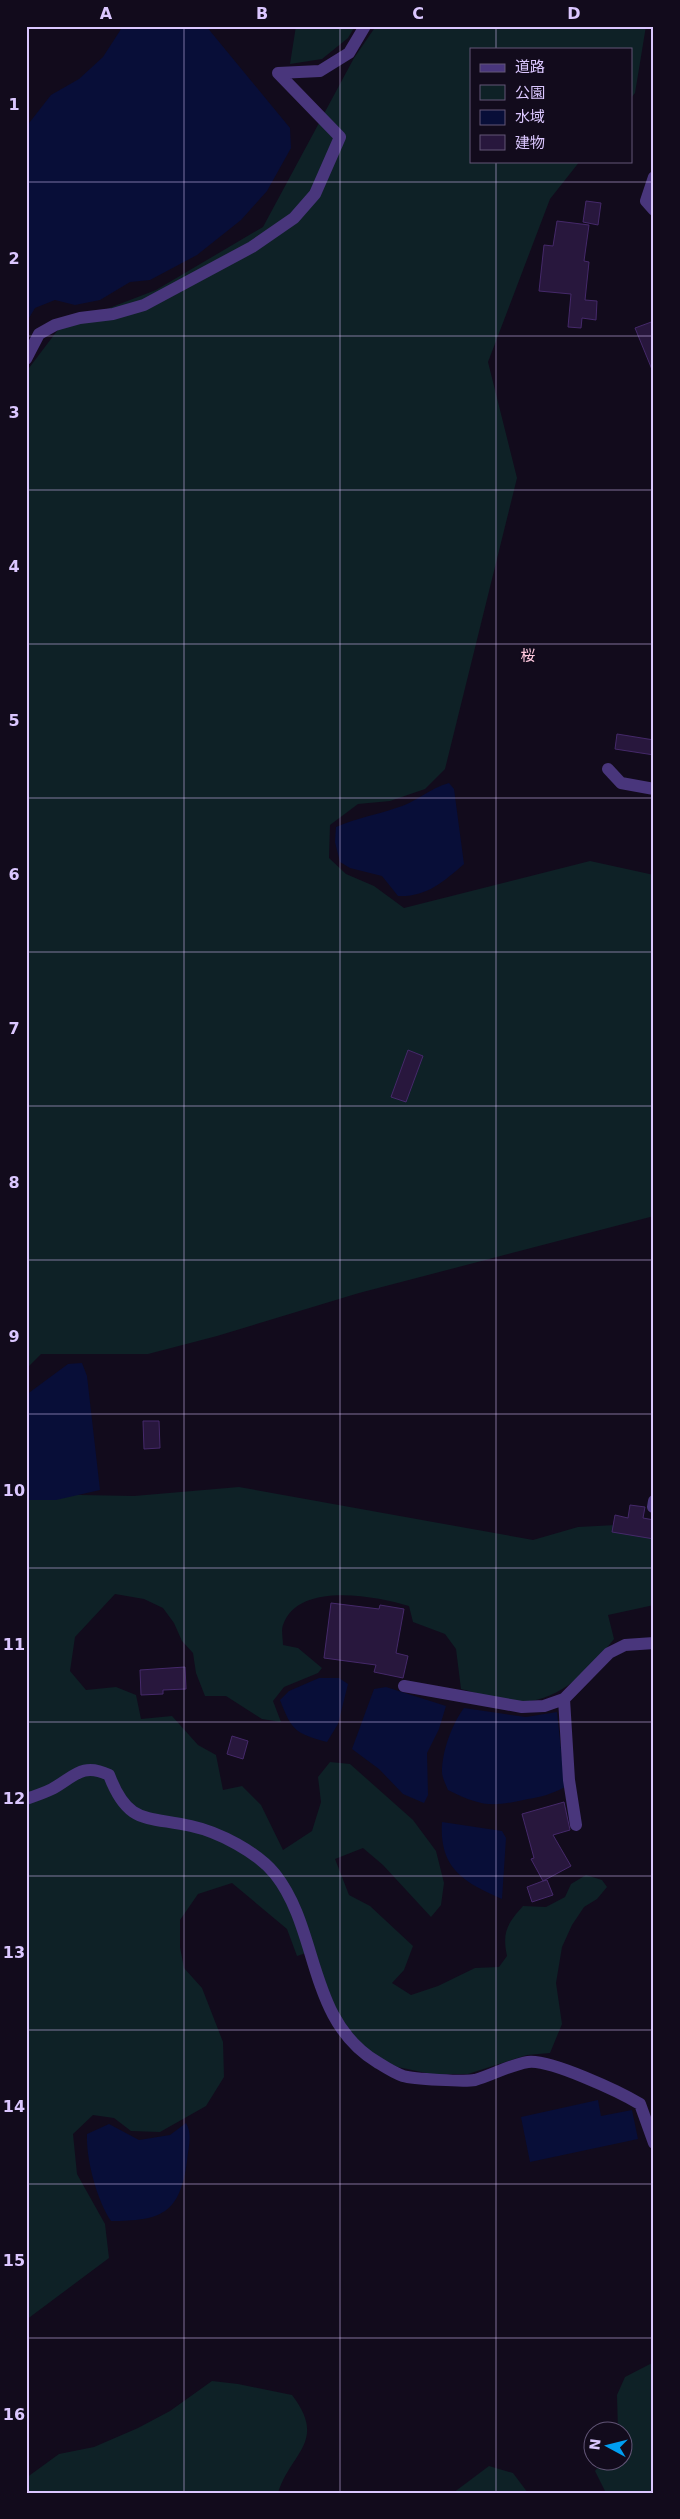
<svg xmlns="http://www.w3.org/2000/svg" width="680" height="2519" font-family="'DejaVu Sans','Noto Sans JP',sans-serif">
<style>
.green{fill:#0e2126}
.water{fill:#080e38}
.building{fill:#28173d;stroke:#45296a}
.lines{fill:none;stroke-linecap:round;stroke-linejoin:round}
.minor{stroke:#49367c;stroke-width:12}
.grid{fill:none;stroke:#dbc7ff;stroke-width:1;stroke-opacity:0.55}
.labels{text-anchor:middle;stroke-width:4;stroke-linejoin:round;paint-order:stroke}
.neighbourhood-label{font-size:15px;fill:#ffc9de;stroke:#120b1c}
.neatline{fill:none;stroke:#dbc7ff;stroke-width:2}
.grid-label{font-size:16px;text-anchor:middle;font-weight:bold;fill:#dbc7ff}
</style>
<rect width="100%" height="100%" fill="#120b1c"/>
<!-- green -->
<path class="green" d="M296,26H355L348,38L322,59L290,64Z
M376,26H646L635,93L631,98V49H471V161H580L550,199L488,362L517,478L445,769L425,789L390,801L358,804L330,825L329,858L346,874L374,886L404,908L590,861L654,875V1216L359,1293L217,1336L148,1354H41L26,1369V372L60,327L156,290L263,227L354,58Z
M239,1487L533,1540L578,1527L654,1523V1605L608,1615L614,1639C589,1669 563,1700 521,1702C505,1703 478,1693 461,1689L456,1649L445,1634L413,1622L409,1606C376,1596 298,1581 283,1625C281,1630 283,1639 283,1645L298,1648L322,1668L318,1673L284,1687L273,1701L281,1722L262,1719L226,1696H205L196,1673L193,1653L182,1641L174,1623L163,1608L144,1599L115,1594L75,1637L70,1671L86,1690L116,1687L136,1695L141,1719L172,1716L198,1745L216,1755L223,1790L242,1786L261,1805L283,1850L312,1831L321,1802L318,1777L330,1762L350,1764L413,1820L436,1851L444,1883L441,1905L431,1917L383,1865L363,1848L335,1859L349,1895L370,1906L413,1946L404,1970L392,1983L411,1995L438,1986L475,1968L499,1967L507,1956C502,1932 507,1924 523,1906L546,1907L565,1897L571,1884L586,1875L602,1880L607,1887L597,1899L584,1907L572,1925L562,1947L556,1983L562,2024L550,2053L527,2055L468,2074H431L393,2066L363,2048L340,2016L326,1989L315,1950L297,1956L287,1929L232,1883L198,1894L180,1920V1947L184,1968L202,1988L223,2042L224,2077L206,2106L160,2132L131,2131L114,2118L93,2115L73,2134L77,2174L105,2224L109,2258L26,2320V1494L134,1496Z
M654,2362V2493H606L595,2471L602,2462H622V2432L618,2431L617,2395L625,2377Z
M212,2381L238,2384L292,2395C328,2442 290,2453 278,2493H26V2478L59,2454L94,2447L138,2428L170,2411Z
M489,2466L513,2473L528,2493H453Z"/>
<!-- water -->
<path class="water" d="M123,26H206L290,128L291,148L267,191L241,220L197,255L150,280L130,282L100,300L75,305L55,300L35,308L26,323V127L51,95L79,79L103,57Z
M449,783L454,789L464,864C443,882 427,897 398,896L382,876L350,868L340,862L335,842L336,827C356,818 376,815 396,808C415,803 430,788 449,783Z
M82,1363L87,1376L100,1490L56,1500H29L26,1498V1395L68,1364Z
M319,1678H339L348,1684L338,1724L327,1742C295,1733 292,1731 280,1700L289,1691Z
M386,1687L446,1706L439,1729L427,1753L428,1795L424,1803L403,1794L379,1769L352,1749L374,1689Z
M464,1708L526,1717L557,1712L565,1787C552,1794 541,1797 528,1799C492,1807 482,1807 448,1790C446,1785 442,1777 442,1772C442,1751 452,1724 464,1708Z
M442,1822L502,1831L506,1838L502,1899C463,1882 439,1868 442,1822Z
M598,2100L601,2116L632,2110L638,2139L530,2162L521,2117Z
M186,2123C193,2135 188,2148 187,2161C180,2214 161,2221 111,2221C97,2200 86,2160 87,2134L109,2124L139,2140L170,2135Z"/>
<!-- building -->
<path class="building" d="M586,201L601,203L598,225L583,222Z
M557,221L589,225L584,261L589,262L585,300L597,301L596,320L582,318L581,328L568,327L571,294L539,291L544,245L553,246Z
M654,321V372H653L635,328Z
M617,734L654,740V755L615,749Z
M408,1050L423,1056L406,1102L391,1097Z
M143,1421H159L160,1448L144,1449Z
M630,1505L645,1507L643,1518L654,1520V1539L612,1532L615,1515L628,1518Z
M331,1603L379,1609L380,1605L404,1609L396,1653L408,1656L403,1678L374,1672L376,1665L324,1658Z
M185,1667L186,1689L163,1690V1694L141,1695L140,1670Z
M232,1736L248,1741L243,1759L227,1754Z
M564,1802L570,1830L553,1835L571,1866L543,1881L547,1880L553,1895L532,1902L527,1887L543,1881L531,1859L534,1858L522,1814Z"/>
<g class="lines">
<!-- minor -->
<path class="minor" d="M278,73L320,71L349,53L365,26
M654,177L646,201L654,210
M26,359L39,334L55,325L80,318L113,314L144,305L252,247L294,218L315,194L340,137L278,73
M608,769L621,783L654,789
M653,1507L654,1501
M404,1686L522,1707L544,1706L564,1699
M26,1799C35,1796 44,1793 52,1789C74,1777 82,1762 109,1775C128,1825 146,1816 191,1826C219,1832 257,1852 275,1874C320,1931 307,2020 377,2062C385,2067 394,2073 403,2076C413,2079 465,2082 475,2080C493,2075 509,2065 528,2062C550,2059 620,2092 640,2104L654,2143
M576,1825L569,1780L564,1699L609,1653L625,1645L654,1643"/>
</g>
<!-- grid -->
<path class="grid" d="M184,26V2493M340,26V2493M496,26V49M496,161V2493M26,182H654M26,336H654M26,490H654M26,644H654M26,798H654M26,952H654M26,1106H654M26,1260H654M26,1414H654M26,1568H654M26,1722H654M26,1876H654M26,2030H654M26,2184H654M26,2338H654"/>
<g class="labels">
<!-- neighbourhood labels -->
<g class="neighbourhood-label">
<text x="528" y="661">桜</text>
</g>
</g>
<!-- border -->
<rect width="680" height="2519" fill="none" stroke="#120b1c" stroke-width="55"/>
<!-- legend -->
<rect x="470" y="48" width="162" height="115" fill="#120b1c" stroke="#625677"/>
<rect x="480" y="64" width="25" height="8" fill="#49367c" stroke="#625677"/>
<text x="515" y="72" font-size="15" fill="#dbc7ff">道路</text>
<rect x="480" y="85" width="25" height="15" fill="#0e2126" stroke="#625677"/>
<text x="515" y="98" font-size="15" fill="#dbc7ff">公園</text>
<rect x="480" y="110" width="25" height="15" fill="#080e38" stroke="#625677"/>
<text x="515" y="122" font-size="15" fill="#dbc7ff">水域</text>
<rect x="480" y="135" width="25" height="15" fill="#28173d" stroke="#625677"/>
<text x="515" y="148" font-size="15" fill="#dbc7ff">建物</text>
<!-- north arrow -->
<g transform="translate(608 2446) rotate(277)"><circle r="24" fill="#120b1c" stroke="#625677"/>
<path d="M0-4L9 19L0 12L-9 19Z" fill="#009ff2"/>
<text y="-8" font-size="14" font-weight="bold" text-anchor="middle" fill="#dbc7ff">N</text>
</g>
<rect x="28" y="28" width="624" height="2464" class="neatline"/>
<g class="grid-label">
<text x="106" y="19">A</text>
<text x="262" y="19">B</text>
<text x="418" y="19">C</text>
<text x="574" y="19">D</text>
<text x="14" y="110">1</text>
<text x="14" y="264">2</text>
<text x="14" y="418">3</text>
<text x="14" y="572">4</text>
<text x="14" y="726">5</text>
<text x="14" y="880">6</text>
<text x="14" y="1034">7</text>
<text x="14" y="1188">8</text>
<text x="14" y="1342">9</text>
<text x="14" y="1496">10</text>
<text x="14" y="1650">11</text>
<text x="14" y="1804">12</text>
<text x="14" y="1958">13</text>
<text x="14" y="2112">14</text>
<text x="14" y="2266">15</text>
<text x="14" y="2420">16</text>
</g>
</svg>
